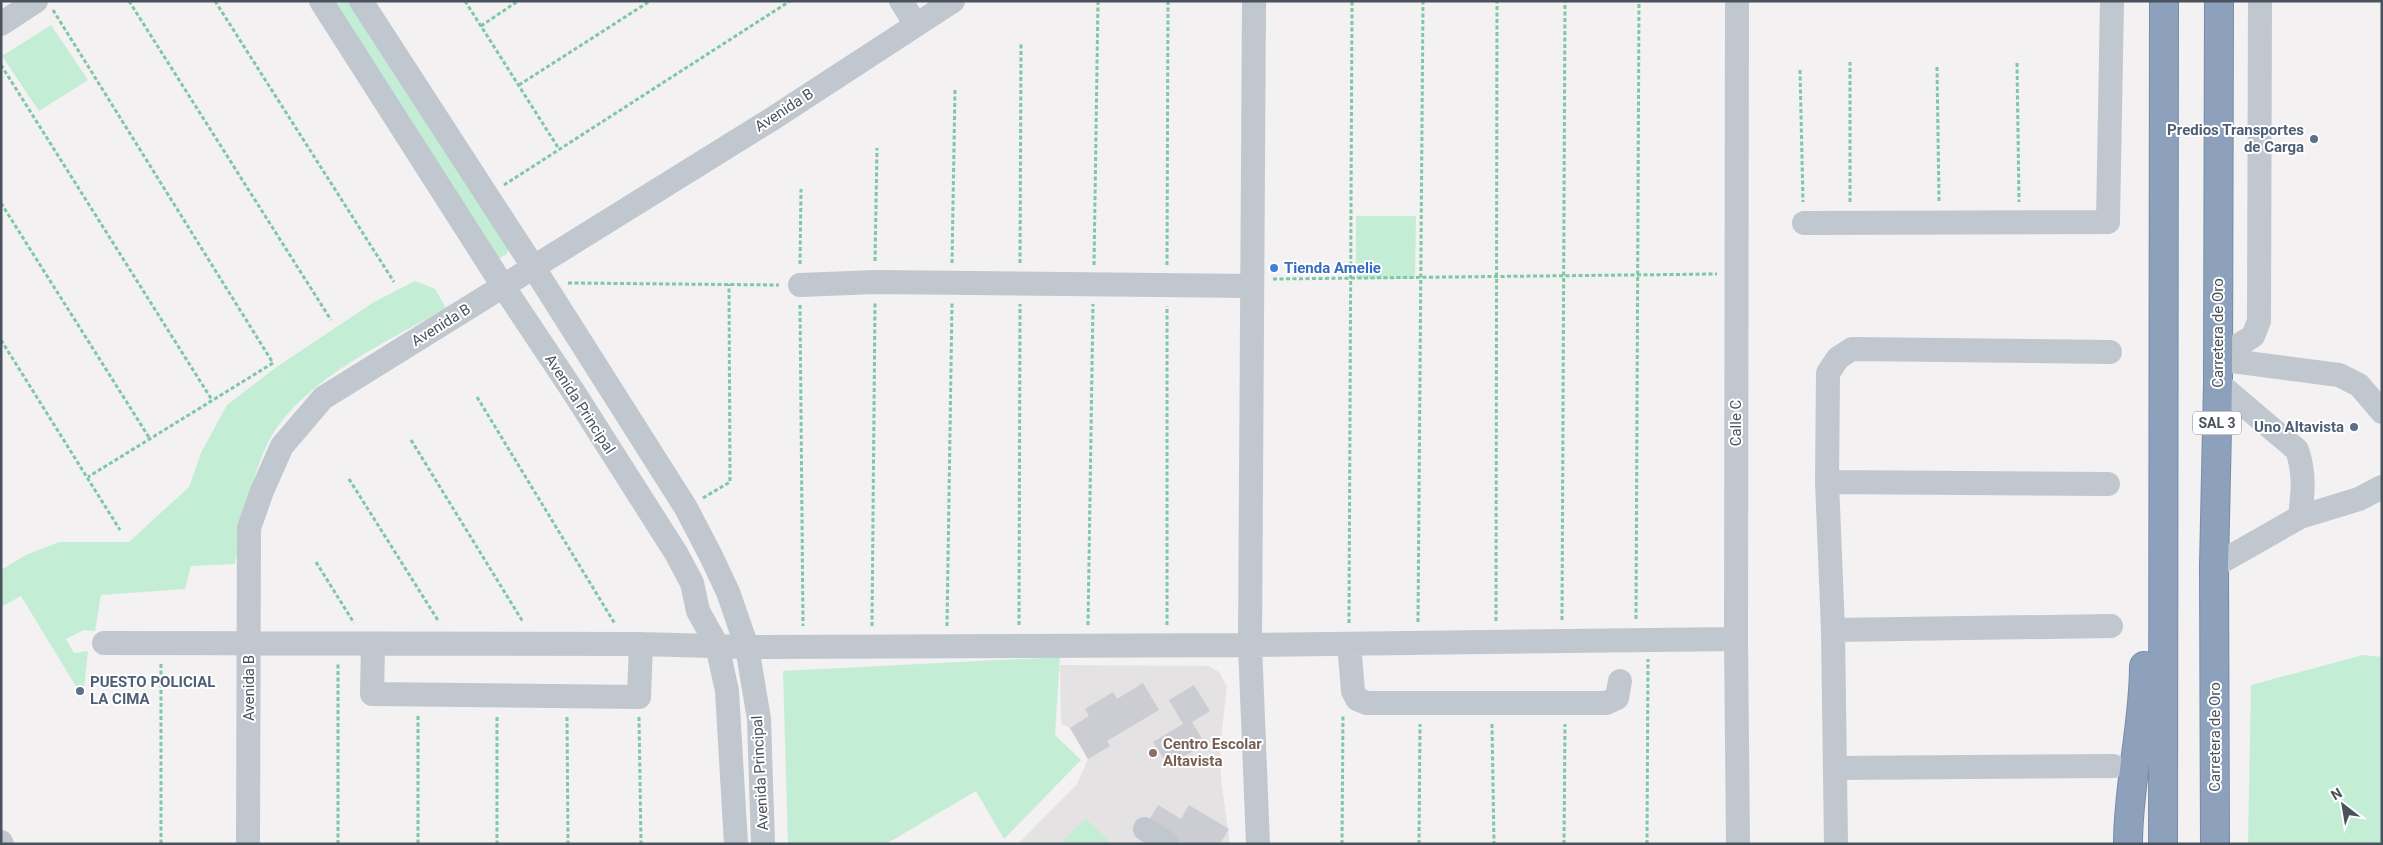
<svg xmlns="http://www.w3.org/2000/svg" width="2383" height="845" font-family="Roboto,sans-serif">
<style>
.education{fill:#e4e2e2}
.green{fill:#c4edd6}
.building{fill:#cbcdd3}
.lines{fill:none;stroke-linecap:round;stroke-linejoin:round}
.highway-casing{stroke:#788ca7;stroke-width:30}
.path{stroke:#7ec8a8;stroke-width:3;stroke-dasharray:4 2.5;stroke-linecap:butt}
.minor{stroke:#c0c7ce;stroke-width:24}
.highway{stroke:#8da1bc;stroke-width:28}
.service-dot{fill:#5c6f8a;stroke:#fff;stroke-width:2}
.shop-dot{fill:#3f7fe0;stroke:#fff;stroke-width:2}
.education-dot{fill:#8d6e63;stroke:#fff;stroke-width:2}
.labels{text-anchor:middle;stroke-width:4;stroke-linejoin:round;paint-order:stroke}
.shield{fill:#fff;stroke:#80878e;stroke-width:1}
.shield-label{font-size:14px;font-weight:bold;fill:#4a535d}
.street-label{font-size:15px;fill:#4a535d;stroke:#fff}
.service-label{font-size:15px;font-weight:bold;fill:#4e5e75;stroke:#fff;text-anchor:end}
.shop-label{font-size:15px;font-weight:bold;fill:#366cbe;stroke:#fff;text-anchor:start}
.education-label{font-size:15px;font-weight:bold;fill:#785e54;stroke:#fff;text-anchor:start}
</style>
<rect width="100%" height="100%" fill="#f3f1f1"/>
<!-- education -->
<path class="education" d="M1060,665L1208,666L1219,672L1227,686L1220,748L1221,779L1230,844H1018L1077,784L1088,759L1070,728L1061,724Z"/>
<!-- green -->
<path class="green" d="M331,1H352L509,247C508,255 502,259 494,258Z
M51,25L88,80L39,111L2,56Z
M1356,216H1416L1415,279H1356Z
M415,281L435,289L446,308C387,342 296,382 266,447C249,484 243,525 235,564L191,566L185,589L101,595L95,631L84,630L66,639L74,653L88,651L83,698L21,596L1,607V570L26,555L59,542H129L189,487L201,453L227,405L278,366L374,302Z
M2363,655L2382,657V844H2248L2251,685Z
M1060,657L1055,735L1081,760L1004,839L976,791L886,844H788L783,671Z
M1085,819H1086L1112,844H1060Z"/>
<!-- building -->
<path class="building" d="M1143,683L1159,710L1107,741L1110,746L1088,759L1070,728L1089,716L1085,709L1113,692L1117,699Z
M1194,685L1210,711L1192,722L1205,744L1168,766L1153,742L1183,724L1169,700Z
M1158,805L1181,819L1189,805L1229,829L1220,844H1184L1148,822Z"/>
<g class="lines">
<!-- highway casing -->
<g class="highway-casing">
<path id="highway" d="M2128,844C2128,784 2144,725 2144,666
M2163,844L2164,1
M2215,844L2214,566L2218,383L2219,1"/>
</g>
<!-- path -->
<path class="path" d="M129,1L331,320
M215,1L394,282
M465,1L559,149
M53,10L273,363L88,477
M481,26L518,1
M2017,63L2019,202
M1,65L212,400
M1937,67L1939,201
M1800,70L1803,202
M519,85L650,1
M504,185L790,1
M1850,202V62
M1,203L150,439
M875,261L877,148
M952,263L955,89
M1020,263L1021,44
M800,264L801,189
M1094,265L1098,1
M1167,265L1168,1
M1273,279L1717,274
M568,283L779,285
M800,305L803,626
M1,340L120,530
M477,397L615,624
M411,440L523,622
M349,479L439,622
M703,498L730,482L729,284
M316,562L354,623
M1636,619L1639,1
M1562,620L1565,1
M1496,621L1497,1
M1418,622L1423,1
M1349,623L1352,1
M1019,625L1020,304
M1088,625L1093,304
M1167,625V306
M872,626L875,302
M947,626L952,302
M161,664V844
M418,716V844
M497,717V844
M567,717L568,844
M639,717L641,844
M1492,724L1494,844
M338,844V664
M1342,844L1343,714
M1419,844L1420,724
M1564,844L1565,724
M1647,844L1648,659"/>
<!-- minor -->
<path class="minor" d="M321,1L503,286L573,391L676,553L692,583L698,611L717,645L727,691L736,844
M361,1L534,268L686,508L711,556L728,592L747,647L759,719L763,844
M901,1L916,25
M1254,1L1250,645L1258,844
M1737,1L1736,639L1738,844
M1,24L36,1
M1804,223L2108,222L2112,1
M800,285L875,282L1252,286
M2217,359L2253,336L2259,321L2260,1
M2217,359L2339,375L2359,385L2382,412
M2218,383L2297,450C2305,473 2303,493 2300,517
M1827,482L2108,484
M2214,566L2300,517L2359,499L2382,487
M1833,630L2111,626
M104,643L641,644L747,647L1250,645L1736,639
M373,644L372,694L639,697L641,644
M1349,644L1353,691L1357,699L1367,703H1606L1617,698L1620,681
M1835,768L2113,766
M1145,829L1168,844
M1,842L2,844
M248,844L249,528L262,491L282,446L323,398L772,119L953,1
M1836,844L1833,630L1827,482L1828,373L1838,358L1852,349L2110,352"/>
<!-- highway -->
<use href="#highway" class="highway"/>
</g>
<!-- markers -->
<g class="service-dot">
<circle cx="2314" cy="139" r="5"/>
<circle cx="2354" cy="427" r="5"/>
<circle cx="80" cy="691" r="5"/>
</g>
<circle class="shop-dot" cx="1274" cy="268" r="5"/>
<circle class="education-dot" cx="1153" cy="753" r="5"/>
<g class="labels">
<!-- shield labels -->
<rect class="shield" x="2193" y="411.5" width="48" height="23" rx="4"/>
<g class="shield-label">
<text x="2217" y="428">SAL 3</text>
</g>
<!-- street labels -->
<g class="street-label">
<text transform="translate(784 110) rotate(-33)" y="5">Avenida B</text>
<text transform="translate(441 325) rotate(-32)" y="5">Avenida B</text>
<text transform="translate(2218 333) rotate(-90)" y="5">Carretera de Oro</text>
<text transform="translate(580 404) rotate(57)" y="5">Avenida Principal</text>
<text transform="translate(1736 423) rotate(-90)" y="5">Calle C</text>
<text transform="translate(249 688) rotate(-90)" y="5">Avenida B</text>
<text transform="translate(2215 737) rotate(-90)" y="5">Carretera de Oro</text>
<text transform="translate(760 773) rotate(-93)" y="5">Avenida Principal</text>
</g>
<!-- service labels -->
<g class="service-label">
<text x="2304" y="135">Predios Transportes<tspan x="2304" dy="17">de Carga</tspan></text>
<text x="2344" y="432">Uno Altavista</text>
<text x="90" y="687" text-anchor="start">PUESTO POLICIAL<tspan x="90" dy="17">LA CIMA</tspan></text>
</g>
<!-- shop labels -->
<g class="shop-label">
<text x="1284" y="273">Tienda Amelie</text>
</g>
<!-- education labels -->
<g class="education-label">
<text x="1163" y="749">Centro Escolar<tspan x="1163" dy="17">Altavista</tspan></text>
</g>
</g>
<!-- border -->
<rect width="2383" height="845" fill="none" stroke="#4a535d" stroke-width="5"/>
<!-- north arrow -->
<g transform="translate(2343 805) rotate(329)" stroke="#ffffff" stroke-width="4" paint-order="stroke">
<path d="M0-4L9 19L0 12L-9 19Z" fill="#4a535d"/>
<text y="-8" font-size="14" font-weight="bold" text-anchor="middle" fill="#4a535d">N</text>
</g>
</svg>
